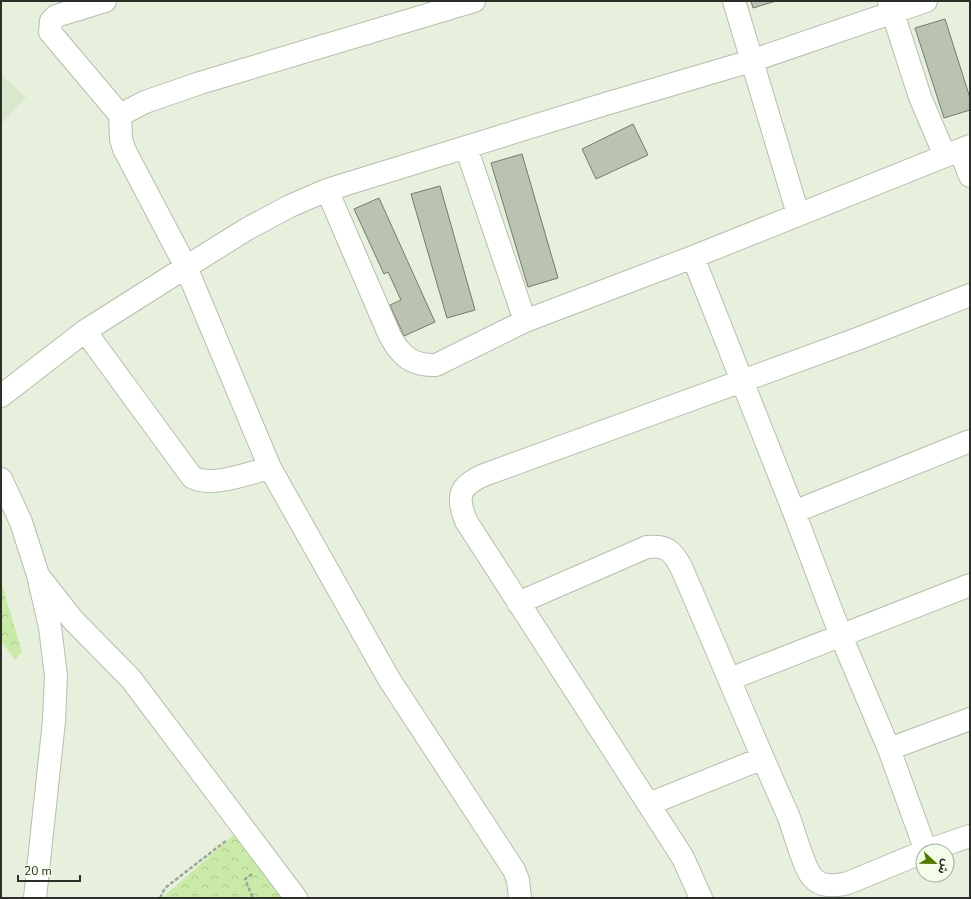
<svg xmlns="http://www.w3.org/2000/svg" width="971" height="899" font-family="'Nunito Sans','Noto Sans Arabic',sans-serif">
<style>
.built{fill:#d9e7cd}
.park{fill:url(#park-crowns)}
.building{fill:#bac3b1;stroke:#737b6b}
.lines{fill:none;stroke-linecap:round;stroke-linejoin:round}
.minor-casing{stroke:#b5bfad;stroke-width:24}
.path{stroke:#9ea698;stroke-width:2.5;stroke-dasharray:4 2;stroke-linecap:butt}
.minor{stroke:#fff;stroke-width:22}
</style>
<defs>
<pattern id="park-crowns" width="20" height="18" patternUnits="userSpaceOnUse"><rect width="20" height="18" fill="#c9eba7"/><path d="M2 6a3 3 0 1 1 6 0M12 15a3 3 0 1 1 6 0" fill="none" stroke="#adca90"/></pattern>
</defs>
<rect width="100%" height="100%" fill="#e6f0dd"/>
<!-- built -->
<path class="built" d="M1,75L26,97L1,124Z"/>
<!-- park -->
<path class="park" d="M1,581L22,652L15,660L1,641Z
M243,827L295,898H162Z"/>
<!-- building -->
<path class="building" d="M751,1H776L753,8Z
M945,19L970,98V110L944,118L915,28Z
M633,124L648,155L596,179L582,149Z
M522,154L558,278L528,287L491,163Z
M440,186L475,310L447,318L411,194Z
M379,198L435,322L404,336L390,305L401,300L388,272L384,274L354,209Z"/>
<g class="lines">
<!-- minor casing -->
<g class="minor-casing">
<path id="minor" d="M105,1L56,16L51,21L50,32L120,115L121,139L124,149L186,267L270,468L389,679L514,870L518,880L520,898
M734,1L798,214
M889,1L920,97L945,156
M120,115L145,102L200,83L474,1
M466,147L525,321
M960,150L970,176
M327,190L390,336C401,356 412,366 436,365L525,321L693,257L970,146
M693,257L794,512L841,636L889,749L926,851
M85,331L192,477C212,488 248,473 270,468
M1,396L85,331L186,267L247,229L290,206L327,190L602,105L751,61L926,1
M1,479L21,522L38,575L50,627L56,676L54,721L35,898
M794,512L970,441
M41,579L73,620L131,679L296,898
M518,603L647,547C666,545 672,550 681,567C717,649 751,733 788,815C794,830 803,866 812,877C822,888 835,886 848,883L923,852
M730,679L970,585
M889,749L970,719
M649,804L763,758
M926,851L970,836
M701,898L683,858L669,836L466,521C456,496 459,486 484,475L860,338L970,295"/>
</g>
<!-- path -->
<path class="path" d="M252,874L245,879L253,898
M160,898L165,888L227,840"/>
<!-- minor -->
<use href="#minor" class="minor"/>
</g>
<!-- border -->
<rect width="971" height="899" fill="none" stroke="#2b2f28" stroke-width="4"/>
<!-- north arrow -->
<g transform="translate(935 863) rotate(112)"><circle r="19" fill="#f3fdea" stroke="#a3ab9c"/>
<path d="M0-3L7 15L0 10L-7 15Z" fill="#4f7b00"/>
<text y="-6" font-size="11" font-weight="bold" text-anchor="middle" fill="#2b2f28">ش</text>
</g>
<!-- scale -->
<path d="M18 875v6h62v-6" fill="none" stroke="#2b2f28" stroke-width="2"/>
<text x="24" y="875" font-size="12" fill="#2b2f28" stroke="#f3fdea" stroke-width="3" paint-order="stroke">20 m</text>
</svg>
